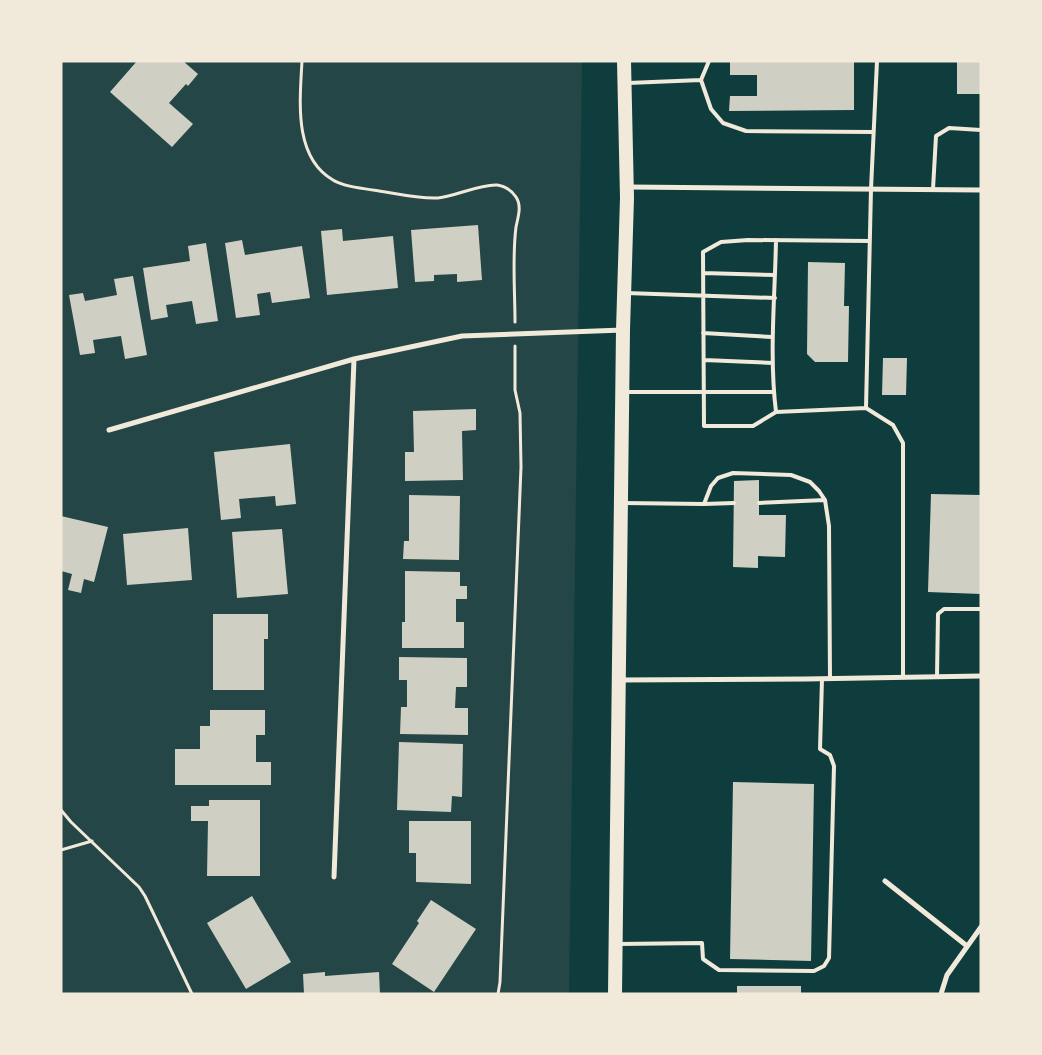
<svg xmlns="http://www.w3.org/2000/svg" width="1042" height="1055" font-family="Roboto,sans-serif">
<style>
.green{fill:#244646}
.building{fill:#cfcfc3}
.lines{fill:none;stroke-linecap:round;stroke-linejoin:round}
.path{stroke:#f1e9da;stroke-width:3}
.service{stroke:#f1e9da;stroke-width:4}
.minor{stroke:#f1e9da;stroke-width:5}
.trunk{stroke:#f1e9da;stroke-width:14}
</style>
<rect width="100%" height="100%" fill="#0f3d3e"/>
<!-- green -->
<path class="green" d="M61,61H582L569,994H61Z"/>
<!-- building -->
<path class="building" d="M137,61H183L198,74L188,86L186,84L169,103L193,124L172,147L110,92Z
M730,61H854V110L729,111L730,96H757V75H730Z
M957,61H981V94H957Z
M478,225L482,280L457,282V274L434,275V281L415,282L411,230Z
M342,229L343,241L393,236L398,288L327,295L321,231Z
M242,240L245,255L302,246L310,298L272,303L270,292L257,294L260,315L236,318L225,243Z
M206,243L218,321L196,324L192,301L166,305L168,317L151,320L143,268L190,261L188,246Z
M808,262L845,263L844,306H849L848,362H815L807,354Z
M133,276L147,355L125,359L121,336L93,340L95,353L80,355L69,295L83,293L85,301L117,295L114,279Z
M883,358H907L906,395H882Z
M476,409V430L462,431L463,480L405,481V452H414L413,411Z
M290,444L296,504L276,506L275,496L239,499L241,518L221,520L214,452Z
M759,480V515H786L785,557L758,556V568L733,567L734,481Z
M931,494L981,495V594L928,592Z
M409,495L460,496L459,560L403,559L404,541H409Z
M61,516L108,527L94,582L84,579L81,593L68,590L72,574L61,571Z
M188,528L192,580L127,585L123,534Z
M282,529L288,594L237,598L232,532Z
M405,571L460,572V586H467V599H456V622H464V648H402V622H405Z
M213,614H268V639H264V690H213Z
M399,657L467,658V687H456L455,708H468V735L400,734L401,707H407V680H399Z
M210,710H265V735H256V762H271V785H175V749H200V726H210Z
M399,742L463,744L462,797L452,796L451,812L397,810Z
M733,782L814,784L811,961L730,959Z
M209,800H260V876H207L208,821H191V806H209Z
M409,821H471V884L416,882V853H409Z
M252,896L291,962L246,989L207,923Z
M431,900L476,929L434,992L392,964L419,923L417,921Z
M325,972V976L379,972L380,994H304L303,974Z
M737,986H801V994H737Z"/>
<g class="lines">
<!-- path -->
<path class="path" d="M302,61C300,100 293,157 333,180C344,187 361,188 373,190C394,193 417,199 438,198C456,196 480,184 497,185C505,186 512,191 516,197C522,206 518,217 516,227C512,258 515,291 515,322
M61,810L71,822L139,887L145,896L192,994
M61,850L92,841
M498,994L500,982L521,467L520,413L515,390V346"/>
<!-- service -->
<path class="service" d="M877,61L871,189L866,408L893,425L903,443V677
M701,80L711,109L723,123L746,131L873,132
M628,83L701,80L709,61
M933,189L936,136L949,128L981,130
M703,273L775,275
M626,293L775,298
M703,333L772,337
M704,360L773,363
M624,392H774
M866,408L776,412L753,426H704L703,252L721,242L748,240L870,241
M776,412C769,355 775,297 776,240
M623,503L704,504L711,486L718,478L733,473L791,475L810,482L819,491L825,500L829,526L830,679
M759,503L825,500
M704,504L734,503
M937,676L938,614L944,609H981
M618,944L702,943L703,959L719,970L814,971L824,966L829,958L834,766L830,755L820,749L822,679"/>
<!-- minor -->
<path class="minor" d="M628,187L981,190
M109,430L354,359L462,336L623,330
M619,680L806,679L981,676
M334,877L354,359
M885,881L967,946
M941,994L947,975L981,927"/>
<!-- trunk -->
<path class="trunk" d="M615,994L623,330L627,198L624,61"/>
</g>
<!-- border -->
<rect width="1042" height="1055" fill="none" stroke="#f1e9da" stroke-width="125"/>
</svg>
